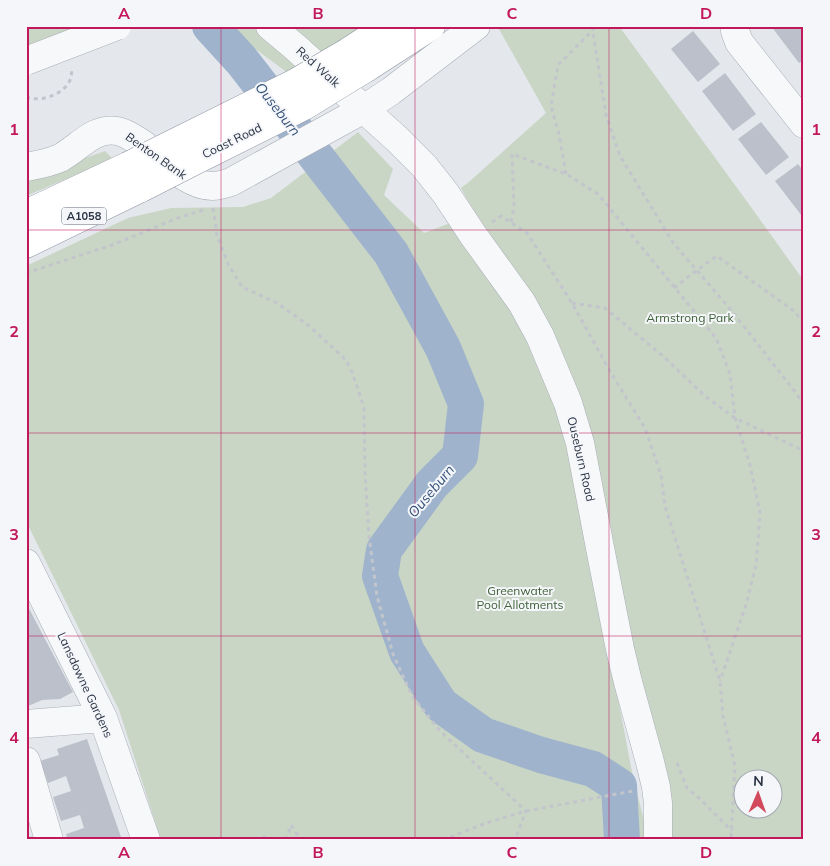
<svg xmlns="http://www.w3.org/2000/svg" width="830" height="866" font-family="Mulish,sans-serif">
<style>
.green{fill:#c9d6c5;fill-rule:evenodd}
.lines{fill:none;stroke-linecap:round;stroke-linejoin:round}
.river{stroke:#9fb4cc;stroke-width:36}
.building{fill:#bbc0ca}
.minor-casing{stroke:#a9aeb7;stroke-width:29}
.highway-casing{stroke:#8b94a3;stroke-width:29}
.path{stroke:#c2c5cb;stroke-width:3;stroke-dasharray:4 4;stroke-linecap:butt}
.minor{stroke:#f7f8fa;stroke-width:28}
.highway{stroke:#fff;stroke-width:28}
.minor-bridge-casing{stroke:#a9aeb7;stroke-width:29;stroke-linecap:butt}
.highway-bridge-casing{stroke:#8b94a3;stroke-width:29;stroke-linecap:butt}
.minor-bridge{stroke:#f7f8fa;stroke-width:28}
.highway-bridge{stroke:#fff;stroke-width:28}
.grid{fill:none;stroke:#c2185b;stroke-width:1;stroke-opacity:0.55}
.labels{text-anchor:middle;stroke-width:4;stroke-linejoin:round;paint-order:stroke}
.shield{fill:#f4f6f9;stroke:#676e7b;stroke-width:1}
.shield-label{font-size:11px;font-weight:bold;fill:#2b3445}
.street-label{font-size:12px;fill:#2b3445;stroke:#f4f6f9}
.park-label{font-size:12px;fill:#3f6138;stroke:#f4f6f9}
.water-label{font-size:14px;font-style:italic;fill:#34527a;stroke:#f4f6f9}
.neatline{fill:none;stroke:#c2185b;stroke-width:2}
.grid-label{font-size:16px;text-anchor:middle;font-weight:bold;fill:#c2185b}
</style>
<rect width="100%" height="100%" fill="#e4e7ec"/>
<!-- green -->
<path class="green" d="M26,26H91L26,51Z
M224,26H367L288,73Z
M502,26H619L751,207L804,281V840H667L595,489L486,233L461,188L470,181L546,113L499,29ZM742,778H772V808H742Z
M358,132L393,169L384,195L424,233L453,222L529,334L559,400L590,552L632,772L646,829V840H161L119,710L26,521V266L128,218L171,208L243,207L271,198Z
M105,151L113,159L26,196V179Z"/>
<g class="lines">
<!-- river -->
<path class="river" d="M210,26L242,61L391,253L443,348L466,404L460,456L432,484L384,550L380,576L407,652L441,705L483,735L541,755L593,769L619,786L622,840"/>
</g>
<!-- building -->
<path class="building" d="M771,26H804V60L799,63Z
M693,31L720,64L698,82L671,49Z
M725,73L756,114L733,131L702,91Z
M761,122L789,157L766,175L738,139Z
M798,164L804,172V215L802,216L775,181Z
M26,603L73,692L60,699L42,700L26,707Z
M87,739L122,840H68L66,834L84,828L80,815L61,821L53,797L71,791L66,776L48,783L40,761L59,755L57,749Z
M40,836L41,840H26V837Z"/>
<g class="lines">
<!-- minor casing -->
<g class="minor-casing">
<path id="minor" d="M270,26L295,47L397,139L424,166L446,194L473,235L522,303L540,336L568,403L580,443L601,553L620,649L628,682L650,762L656,787L658,803V840
M735,26V31L739,42L804,124
M26,167C37,165 49,163 60,158C79,148 93,127 117,131C127,133 133,138 141,143C161,157 187,186 212,186C219,186 225,184 231,182L364,109L391,91L476,26
M26,563L103,718L146,840
M26,724L103,718
M26,761L49,840"/>
</g>
<!-- highway casing -->
<g class="highway-casing">
<path id="highway" d="M348,52L388,26
M366,68L431,26
M26,214L128,166
M26,244L141,188"/>
</g>
<!-- path -->
<path class="path" d="M592,26L606,115L620,156L674,244L731,310L796,393L804,405
M26,97C44,104 76,90 71,68
M566,174L559,134L551,106L558,65L593,30
M213,208L217,235L228,264L242,287L277,303L308,325L343,357L351,369L364,407L365,473L369,536L377,596L393,654L412,696L440,731L526,811L515,840
M492,222L501,216L527,233L572,303L611,373L645,428L661,475L665,506L720,681L723,716L735,766L731,840
M511,222L514,207L512,154L566,174L598,194L716,338L730,374L735,418L750,465L760,513L756,565L746,605L720,681
M26,273L112,245L178,218L203,210
M674,288L697,270L717,256L794,311L804,323
M572,303L605,308L664,357L706,397L735,418L804,451
M677,763L687,788L699,798L732,831
M255,840L265,837L266,840
M286,840L291,825L301,840
M443,840L486,823L526,811L633,791"/>
<!-- minor -->
<use href="#minor" class="minor"/>
<!-- highway -->
<use href="#highway" class="highway"/>
<!-- minor-bridge casing -->
<g class="minor-bridge-casing">
<path id="minor-bridge" d="M26,61L117,26"/>
</g>
<!-- highway-bridge casing -->
<g class="highway-bridge-casing">
<path id="highway-bridge" d="M128,166L295,83L348,52
M141,188L198,159L304,106L366,68"/>
</g>
<!-- minor-bridge -->
<use href="#minor-bridge" class="minor-bridge"/>
<!-- highway-bridge -->
<use href="#highway-bridge" class="highway-bridge"/>
</g>
<!-- grid -->
<path class="grid" d="M221,26V840M415,26V840M609,26V840M26,230H804M26,433H804M26,636H804"/>
<g class="labels">
<!-- shield labels -->
<rect class="shield" x="61.5" y="207.5" width="45" height="17" rx="4"/>
<g class="shield-label">
<text x="84" y="220">A1058</text>
</g>
<!-- street labels -->
<g class="street-label">
<text transform="translate(318 67) rotate(42)" y="4">Red Walk</text>
<text transform="translate(232 141) rotate(-26)" y="4">Coast Road</text>
<text transform="translate(156 156) rotate(35)" y="4">Benton Bank</text>
<text transform="translate(581 459) rotate(77)" y="4">Ouseburn Road</text>
<text transform="translate(85 685) rotate(65)" y="4">Lansdowne Gardens</text>
</g>
<!-- park labels -->
<g class="park-label">
<text x="690" y="322">Armstrong Park</text>
<text x="520" y="595">Greenwater<tspan x="520" dy="14">Pool Allotments</tspan></text>
</g>
<!-- water labels -->
<g class="water-label">
<text transform="translate(278 109) rotate(52)" y="5">Ouseburn</text>
<text transform="translate(431 491) rotate(-50)" y="5">Ouseburn</text>
</g>
</g>
<!-- border -->
<rect width="830" height="866" fill="none" stroke="#f4f6f9" stroke-width="55"/>
<!-- north arrow -->
<g transform="translate(758 794) rotate(2)"><circle r="24" fill="#f4f6f9" stroke="#a4a8b1"/>
<path d="M0-4L9 19L0 12L-9 19Z" fill="#d1495b"/>
<text y="-8" font-size="14" font-weight="bold" text-anchor="middle" fill="#2b3445">N</text>
</g>
<rect x="28" y="28" width="774" height="810" class="neatline"/>
<g class="grid-label">
<text x="124" y="19">A</text>
<text x="318" y="19">B</text>
<text x="512" y="19">C</text>
<text x="706" y="19">D</text>
<text x="14" y="135">1</text>
<text x="816" y="135">1</text>
<text x="14" y="337">2</text>
<text x="816" y="337">2</text>
<text x="14" y="540">3</text>
<text x="816" y="540">3</text>
<text x="14" y="743">4</text>
<text x="816" y="743">4</text>
<text x="124" y="858">A</text>
<text x="318" y="858">B</text>
<text x="512" y="858">C</text>
<text x="706" y="858">D</text>
</g>
</svg>
